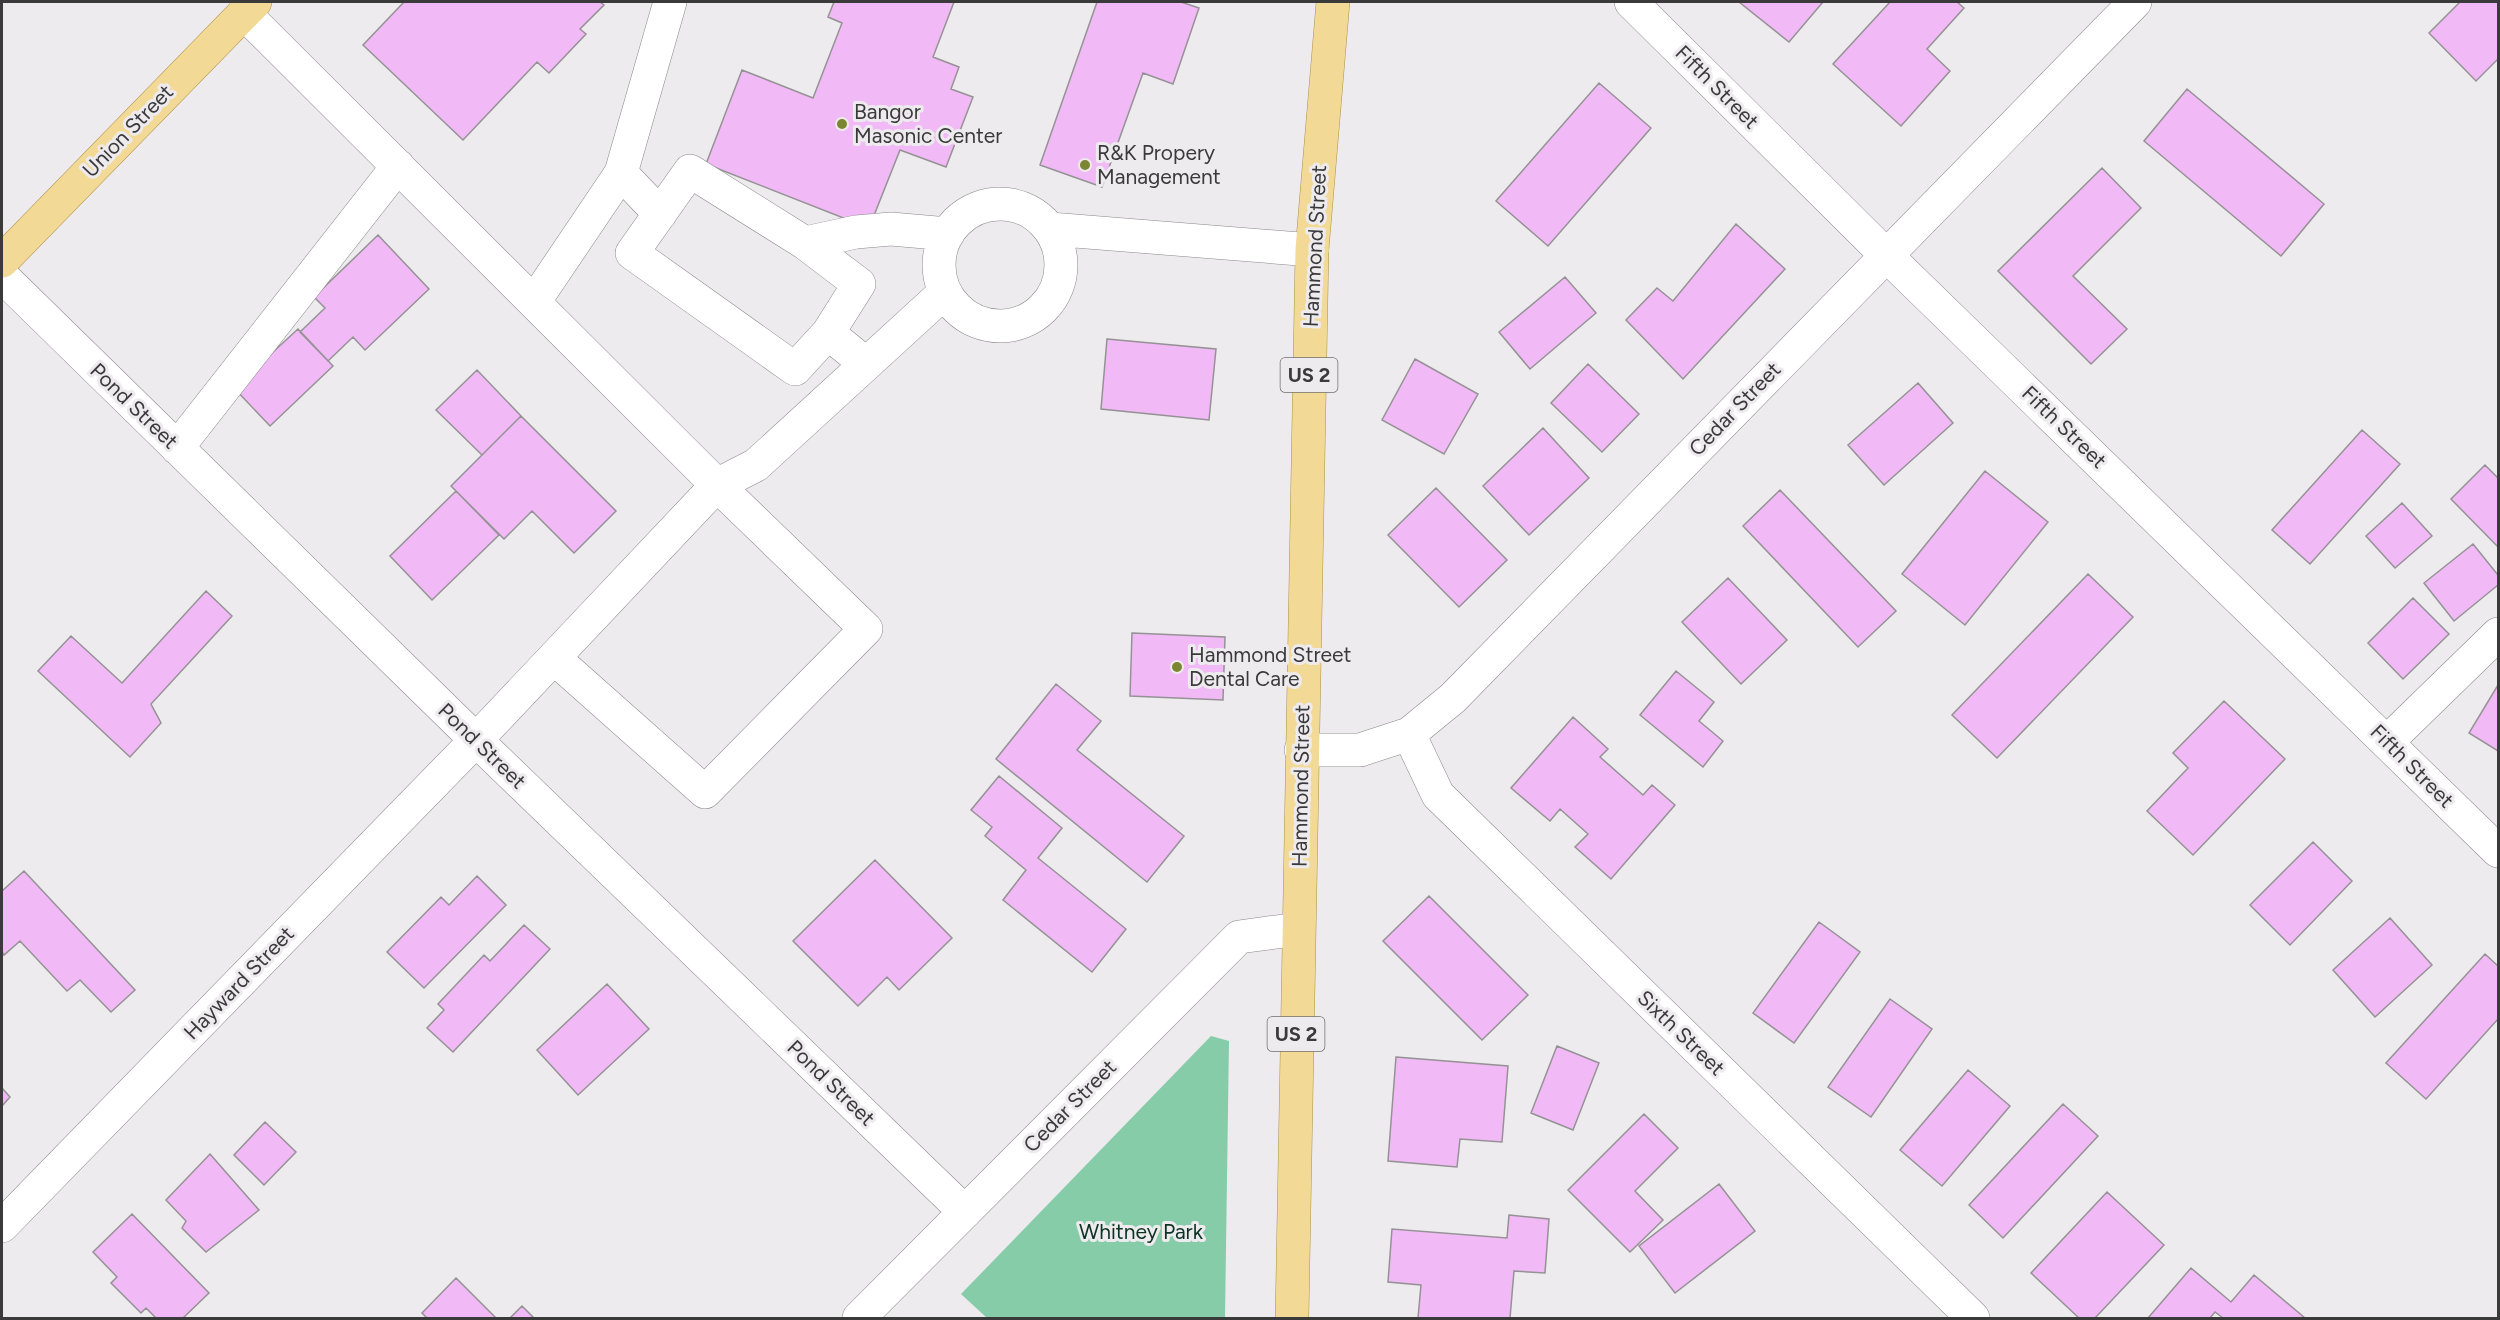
<svg xmlns="http://www.w3.org/2000/svg" width="2500" height="1320" font-family="Figtree,sans-serif">
<style>
.green{fill:#86cca9}
.building{fill:#f1baf6;stroke:#959295;stroke-width:1.5}
.lines{fill:none;stroke-linecap:round;stroke-linejoin:round}
.minor-casing{stroke:#8b888b;stroke-width:34}
.major-casing{stroke:#ad9049;stroke-width:34}
.minor{stroke:#fff;stroke-width:33}
.major{stroke:#f2d996;stroke-width:33}
.poi-dot{fill:#7c8632;stroke:#eeebee;stroke-width:2}
.labels{text-anchor:middle;stroke-width:6;stroke-linejoin:round;paint-order:stroke}
.shield{fill:#eeebee;stroke:#716f71;stroke-width:1.5}
.shield-label{font-size:20px;font-weight:bold;fill:#3b3a3b}
.street-label{font-size:21px;fill:#3b3a3b;stroke:#eeebee}
.poi-label{font-size:21px;fill:#3b3a3b;stroke:#eeebee;text-anchor:start}
.park-label{font-size:21px;fill:#0c3222;stroke:#eeebee}
</style>
<rect width="100%" height="100%" fill="#eeebee"/>
<!-- green -->
<path class="green" d="M1211,1036L1229,1041L1225,1318H987L961,1294Z"/>
<!-- building -->
<path class="building" d="M404,2H600L604,5L580,29L586,34L549,73L537,62L463,140L363,45Z
M834,2H954L933,57L959,67L951,89L973,97L946,167L900,150L869,228L706,164L742,70L813,98L842,23L828,17Z
M1097,2H1181L1199,8L1173,84L1143,73L1102,187L1040,165Z
M1739,2H1823L1789,42Z
M1890,2H1957L1964,8L1927,49L1950,71L1901,126L1833,64Z
M2460,2H2498V59L2476,81L2429,33Z
M1599,83L1651,128L1548,246L1496,201Z
M2187,89L2324,204L2281,256L2144,141Z
M2102,168L2141,208L2073,276L2127,329L2091,364L1998,271Z
M1736,224L1785,269L1683,379L1626,320L1657,288L1673,301Z
M378,235L429,289L365,350L353,337L328,361L300,332L325,308L314,297Z
M1565,277L1596,313L1530,369L1499,332Z
M298,329L333,366L270,426L234,388Z
M1107,339L1216,349L1209,420L1101,409Z
M1415,359L1478,394L1444,454L1382,420Z
M1588,364L1639,414L1602,452L1551,403Z
M477,370L521,416L482,455L436,410Z
M1918,383L1953,423L1884,485L1848,445Z
M521,416L616,511L574,553L532,511L504,539L451,486Z
M1543,428L1589,478L1529,535L1483,486Z
M2362,430L2400,464L2310,564L2272,530Z
M2485,465L2498,478V547L2451,499Z
M1985,471L2048,522L1965,625L1902,574Z
M1436,488L1507,560L1459,607L1388,535Z
M1780,490L1896,611L1858,647L1743,526Z
M456,491L499,535L432,600L390,556Z
M2402,503L2432,536L2395,568L2366,536Z
M2473,544L2498,575V585L2454,621L2424,583Z
M2088,574L2133,617L1997,758L1952,715Z
M1728,578L1787,640L1741,684L1682,622Z
M206,591L232,616L151,704L161,723L130,757L38,671L71,636L122,683Z
M2413,598L2449,634L2403,679L2368,643Z
M1132,633L1225,637L1223,700L1130,696Z
M1676,671L1714,702L1699,721L1723,741L1703,767L1640,715Z
M1056,684L1101,721L1077,750L1184,836L1147,882L996,759Z
M2498,685V751L2469,733Z
M2224,701L2285,759L2193,855L2147,811L2188,768L2173,753Z
M1573,717L1608,749L1600,757L1643,795L1652,785L1675,805L1611,879L1575,847L1588,834L1560,809L1550,821L1511,788Z
M999,776L1062,828L1038,858L1126,929L1092,972L1003,900L1026,870L985,836L992,827L971,810Z
M2313,842L2352,881L2290,945L2250,905Z
M875,860L952,938L899,990L887,977L858,1006L793,941Z
M24,871L135,990L111,1012L80,980L67,991L20,941L4,955L2,952V891Z
M477,876L506,905L424,988L387,952L441,897L449,905Z
M1429,896L1528,995L1482,1040L1383,941Z
M2390,918L2432,965L2375,1017L2333,970Z
M1819,922L1860,952L1794,1043L1753,1013Z
M524,925L550,949L453,1052L427,1028L444,1010L438,1004L484,955L490,961Z
M2485,954L2498,966V1019L2426,1099L2386,1063Z
M607,984L649,1029L578,1095L537,1050Z
M1890,999L1932,1029L1871,1117L1828,1087Z
M1557,1046L1599,1063L1573,1130L1531,1113Z
M1396,1057L1508,1066L1502,1142L1460,1139L1457,1167L1388,1161Z
M1968,1070L2010,1106L1942,1186L1900,1150Z
M2,1088L10,1097L2,1106Z
M2063,1104L2098,1136L2003,1238L1969,1205Z
M1644,1114L1678,1148L1635,1191L1663,1220L1630,1252L1568,1190Z
M265,1122L296,1152L264,1185L234,1155Z
M210,1154L259,1210L206,1252L182,1228L186,1221L166,1200Z
M1719,1184L1755,1231L1675,1293L1639,1246Z
M2107,1192L2164,1245L2095,1318H2079L2031,1273Z
M132,1214L209,1293L183,1318H156L146,1308L141,1313L111,1283L117,1277L93,1252Z
M1509,1215L1549,1219L1545,1273L1514,1271L1510,1318H1418L1421,1285L1388,1282L1392,1229L1507,1238Z
M2191,1268L2231,1302L2254,1275L2305,1318H2223L2215,1312L2210,1318H2148Z
M456,1278L496,1318H427L422,1313Z
M522,1306L534,1318H510Z"/>
<g class="lines">
<!-- minor casing -->
<g class="minor-casing">
<path id="minor" d="M1631,2L1886,255L2498,851
M939 265a61 61 0 1 1 122 0a61 61 0 1 1-122 0Z
M660,214L621,173L670,2
M1050,229L1312,250
M805,243L856,232L891,229L948,234
M2,276L476,740L965,1212
M534,302L621,173
M828,333L859,284L805,243L690,171L632,253L795,369L828,333L866,364
M177,448L398,166
M554,658L705,792L866,629L717,485L756,465L945,292
M1409,734L1438,795L1973,1318
M2388,741L2498,634
M1301,750H1360L1409,734L1453,698L2135,2
M2,1226L476,740L717,485L244,13
M859,1318L1239,937L1298,929"/>
</g>
<!-- major casing -->
<g class="major-casing">
<path id="major" d="M2,261L255,2
M1292,1318L1312,250L1333,2"/>
</g>
<!-- minor -->
<use href="#minor" class="minor"/>
<!-- major -->
<use href="#major" class="major"/>
</g>
<!-- markers -->
<g class="poi-dot">
<circle cx="842" cy="124" r="6"/>
<circle cx="1085" cy="165" r="6"/>
<circle cx="1177" cy="667" r="6"/>
</g>
<g class="labels">
<!-- shield labels -->
<g class="shield">
<rect x="1280.5" y="358" width="57" height="34" rx="4.5"/>
<rect x="1267.5" y="1017" width="57" height="34" rx="4.5"/>
</g>
<g class="shield-label">
<text x="1309" y="382">US 2</text>
<text x="1296" y="1041">US 2</text>
</g>
<!-- street labels -->
<g class="street-label">
<text transform="translate(1717 87) rotate(45)" y="7">Fifth Street</text>
<text transform="translate(128 131) rotate(-46)" y="7">Union Street</text>
<text transform="translate(1315 246) rotate(-87)" y="7">Hammond Street</text>
<text transform="translate(134 406) rotate(44)" y="7">Pond Street</text>
<text transform="translate(1735 409) rotate(-46)" y="7">Cedar Street</text>
<text transform="translate(2064 427) rotate(44)" y="7">Fifth Street</text>
<text transform="translate(482 746) rotate(44)" y="7">Pond Street</text>
<text transform="translate(2412 766) rotate(45)" y="7">Fifth Street</text>
<text transform="translate(1301 786) rotate(-89)" y="7">Hammond Street</text>
<text transform="translate(239 983) rotate(-46)" y="7">Hayward Street</text>
<text transform="translate(1681 1033) rotate(44)" y="7">Sixth Street</text>
<text transform="translate(831 1083) rotate(44)" y="7">Pond Street</text>
<text transform="translate(1070 1106) rotate(-45)" y="7">Cedar Street</text>
</g>
<!-- poi labels -->
<g class="poi-label">
<text x="854" y="119">Bangor<tspan x="854" dy="24">Masonic Center</tspan></text>
<text x="1097" y="160">R&amp;K Propery<tspan x="1097" dy="24">Management</tspan></text>
<text x="1189" y="662">Hammond Street<tspan x="1189" dy="24">Dental Care</tspan></text>
</g>
<!-- park labels -->
<g class="park-label">
<text x="1141" y="1239">Whitney Park</text>
</g>
</g>
<!-- border -->
<rect width="2500" height="1320" fill="none" stroke="#3b3a3b" stroke-width="6"/>
</svg>
